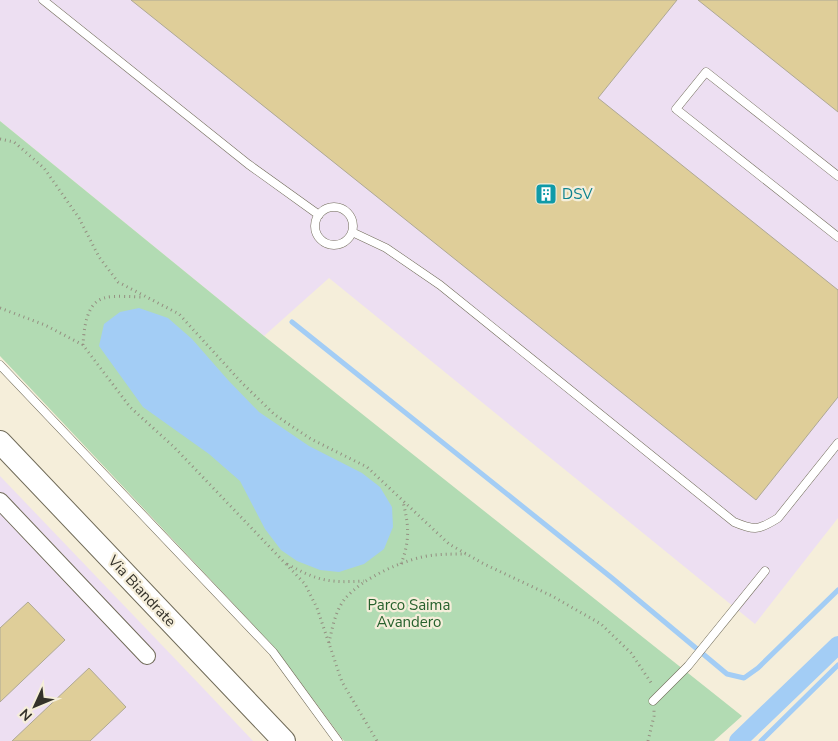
<svg xmlns="http://www.w3.org/2000/svg" width="838" height="741" font-family="'Nunito Sans',sans-serif">
<style>
.commercial{fill:#eddff2}
.green{fill:#b2dbb3}
.water{fill:#a3cdf5}
.lines{fill:none;stroke-linecap:round;stroke-linejoin:round}
.stream{stroke:#a3cdf5;stroke-width:5}
.canal{stroke:#a3cdf5;stroke-width:18}
.building{fill:#dfce99;stroke:#aea895}
.service-casing{stroke:#706b59;stroke-width:9}
.minor-casing{stroke:#706b59;stroke-width:18}
.secondary-casing{stroke:#706b59;stroke-width:24}
.path{stroke:#948f81;stroke-width:3;stroke-dasharray:1 4;stroke-linecap:butt}
.service{stroke:#fff;stroke-width:8}
.minor{stroke:#fff;stroke-width:16}
.secondary{stroke:#fff;stroke-width:22}
.labels{text-anchor:middle;stroke-width:4.5;stroke-linejoin:round;paint-order:stroke}
.culture-label{font-size:15px;fill:#0d838f;stroke:#f5eeda;text-anchor:start}
.street-label{font-size:15px;fill:#34322a;stroke:#f5eeda}
.park-label{font-size:15px;fill:#27612d;stroke:#f5eeda}
</style>
<rect width="100%" height="100%" fill="#f5eeda"/>
<!-- commercial -->
<path class="commercial" d="M0,0H838V518L755,624L329,278L264,336L0,121Z
M0,476L202,687L253,741H0Z"/>
<!-- green -->
<path class="green" d="M0,121L264,336L742,716L714,741H344L276,649L0,356Z"/>
<!-- water -->
<path class="water" d="M139,308L168,318L192,339L228,380L259,412L309,446L362,473L380,487L392,507L393,527L384,549L364,564L339,572L320,570L297,561L281,550L265,529L240,481L209,454L143,407L99,346L104,324L120,312Z"/>
<g class="lines">
<!-- stream -->
<path class="stream" d="M292,322L612,578L727,674L744,678L758,668L838,590
M761,741L838,665"/>
<!-- canal -->
<path class="canal" d="M738,741L838,645"/>
</g>
<!-- building -->
<path class="building" d="M131,0H677L598,98L838,290V397L756,500Z
M698,0H838V112Z
M28,602L65,640L0,702V628Z
M89,668L126,707L90,741H12Z"/>
<g class="lines">
<!-- service casing -->
<g class="service-casing">
<path id="service" d="M43,0L248,164L319,215
M838,176L706,72L676,109L838,237
M315 226a19 19 0 1 1 38 0a19 19 0 1 1-38 0Z
M352,232L386,248L440,285L734,522C755,531 759,530 778,518L838,443
M0,365L273,652L338,741
M653,701L688,666L765,571"/>
</g>
<!-- minor casing -->
<g class="minor-casing">
<path id="minor" d="M0,501L147,656"/>
</g>
<!-- secondary casing -->
<g class="secondary-casing">
<path id="secondary" d="M0,442L284,741"/>
</g>
<!-- path -->
<path class="path" d="M0,139L14,142L44,168L79,218L99,257L118,282L179,314L242,383L275,415L311,439L367,467L449,544L484,564L552,596L601,624L631,653L652,684V686
M0,308L45,325L83,345L130,407L174,447L305,584L317,608L342,682L377,741
M83,345C84,329 86,303 104,298C114,295 133,297 144,297
M287,564C318,581 329,583 364,581
M401,564C410,541 409,525 403,502
M329,643C332,629 335,612 344,600C361,578 408,557 435,555C446,554 456,554 466,554
M648,741L654,716V710"/>
<!-- service -->
<use href="#service" class="service"/>
<!-- minor -->
<use href="#minor" class="minor"/>
<!-- secondary -->
<use href="#secondary" class="secondary"/>
</g>
<!-- icons -->
<defs>
<g id="building-square" transform="scale(1.125)"><rect x="-9" y="-9" width="18" height="18" rx="4" fill="#0f9aa8" stroke="#f5eeda"/><path d="M-4-6H4V6H1V3H-1V6H-4ZM-2.5-4.3h1.7v1.8h-1.7ZM.8-4.3h1.7v1.8H.8ZM-2.5-1h1.7V.8h-1.7ZM.8-1h1.7V.8H.8Z" fill="#fff"/></g>
</defs>
<g fill-rule="evenodd">
<use href="#building-square" x="546" y="194"/>
</g>
<g class="labels">
<!-- culture labels -->
<g class="culture-label">
<text x="562" y="199">DSV</text>
</g>
<!-- street labels -->
<g class="street-label">
<text transform="translate(142 591) rotate(47)" y="5">Via Biandrate</text>
</g>
<!-- park labels -->
<g class="park-label">
<text x="409" y="610">Parco Saima<tspan x="409" dy="17">Avandero</tspan></text>
</g>
</g>
<!-- north arrow -->
<g transform="translate(35 706) rotate(226)" stroke="#f5eeda" stroke-width="4" paint-order="stroke">
<path d="M0-4L9 19L0 12L-9 19Z" fill="#34322a"/>
<text y="-8" font-size="14" font-weight="bold" text-anchor="middle" fill="#34322a">N</text>
</g>
</svg>
